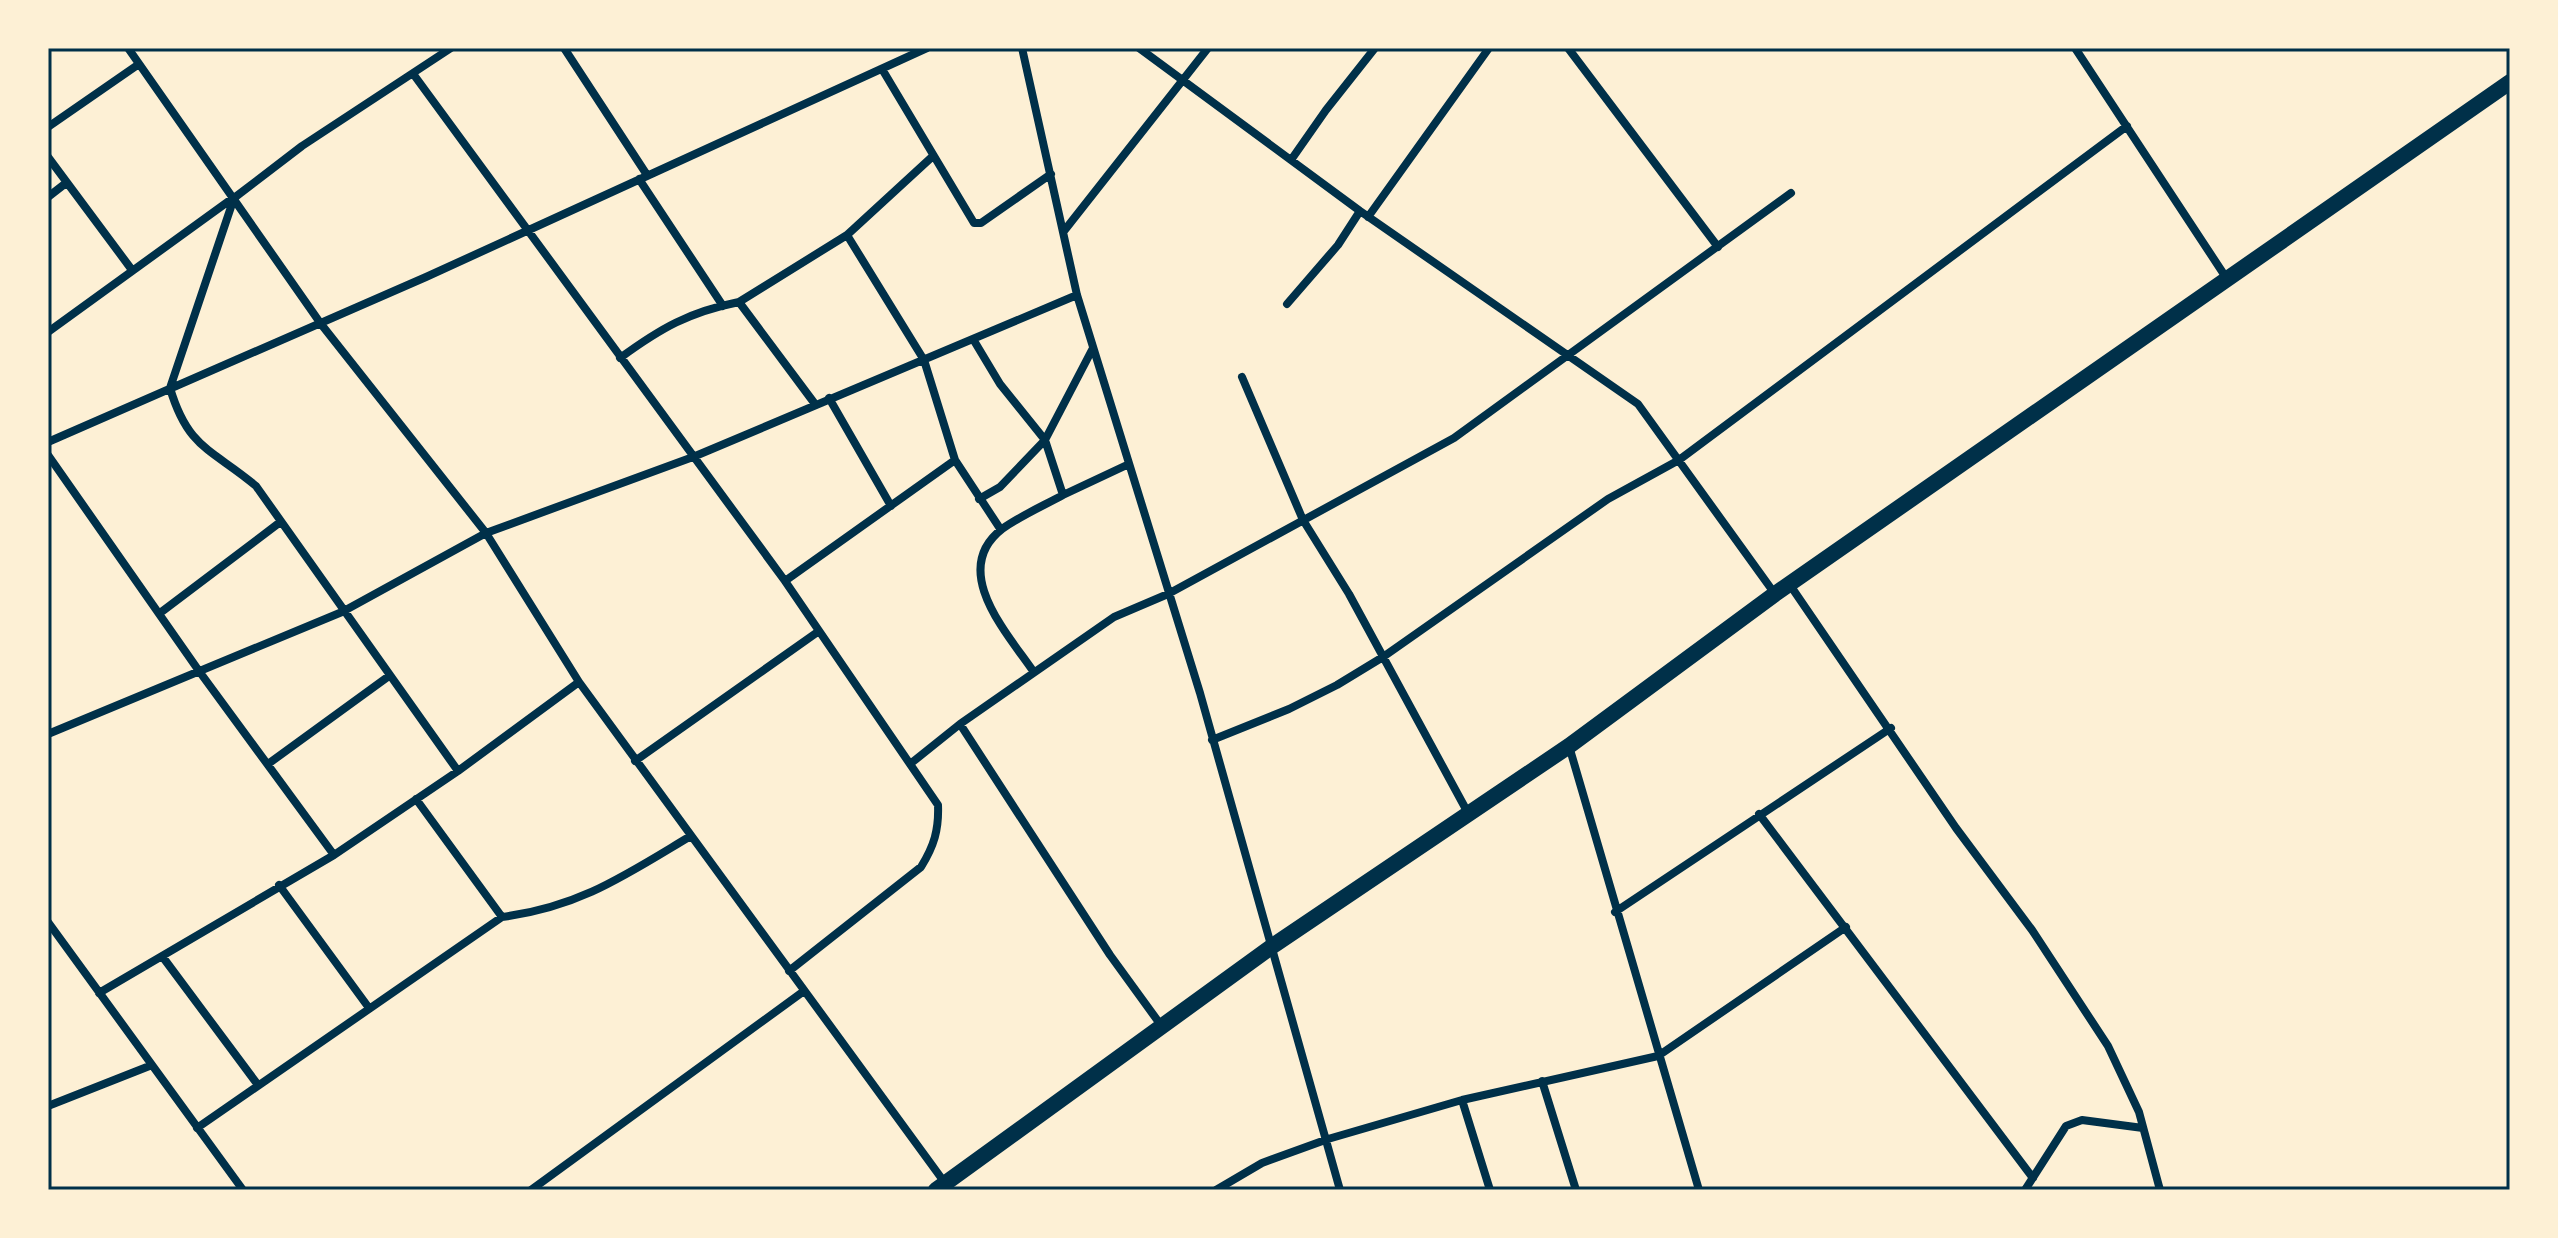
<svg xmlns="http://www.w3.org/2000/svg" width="2558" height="1238" font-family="'Source Serif 4',serif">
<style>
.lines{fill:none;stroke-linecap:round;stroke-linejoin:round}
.minor{stroke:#003049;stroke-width:8}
.secondary{stroke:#003049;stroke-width:16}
.neatline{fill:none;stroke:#003049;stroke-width:3}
</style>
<rect width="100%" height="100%" fill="#fdf0d5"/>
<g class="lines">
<!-- minor -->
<path class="minor" d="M128,48L321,324L486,533L579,682L945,1183
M451,48L302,146L234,198L170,388C188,449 212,449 256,486L458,771
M564,48L647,175
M1022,48L1077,295L1200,693L1340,1190
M1139,48L1360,211L1638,404L1775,594
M1568,48L1718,247
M2075,48L2227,279
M882,69L974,223H981L1051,174
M414,75L785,581L938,805C939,830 934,846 921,867L789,971
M48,127L139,64
M48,157L132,270
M1291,160L1326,110L1375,48
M639,179L723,306
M48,197L66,183
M1368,217L1489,48
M1064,231L1208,48
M1287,304L1338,245L1360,211
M48,332L233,198
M973,339L1000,384L1045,440L1000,487L979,499
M620,358C661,328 689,312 739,302
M1242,377L1303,520L1349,594L1468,813
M829,398L891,506
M815,404L739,302L847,235
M48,442L426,277L927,48
M48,455L199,671L334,855
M955,460L1001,530
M1063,495L1129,464
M785,581L955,460L924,360L847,235L933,156
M1790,585L1956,828L2032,930L2108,1046L2139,1112L2160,1190
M160,613L279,523
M1033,671C1007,633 949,570 1002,529C1020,516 1043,506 1063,495L1045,440L1093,348
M960,724L1110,955L1163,1028
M48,734L342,612L486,533L693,457L1077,295
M1212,740L1289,709L1337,685L1383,657L1608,499L1679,460L2127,126
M1569,746L1699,1190
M635,761L819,631
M268,764L389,676
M910,764L960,724L1114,617L1168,594L1454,438L1791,193
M416,799L502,917
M1759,814L2033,1178
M279,885L369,1008
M1615,912L1891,728
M48,922L243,1190
M162,956L258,1085
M99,993L334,855L458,771L579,682
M1542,1081L1576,1190
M1462,1100L1490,1190
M48,1106L152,1065
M197,1128L502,917C579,907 624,876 689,837
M531,1190L804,991
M1216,1190L1262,1163L1328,1139L1462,1100L1658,1056L1846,927
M2025,1190L2066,1126L2082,1120L2143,1128"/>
<!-- secondary -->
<path class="secondary" d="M936,1190L1274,945L1569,746L1775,594L2510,82"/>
</g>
<!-- border -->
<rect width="2558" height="1238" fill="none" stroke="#fdf0d5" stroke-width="100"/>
<rect x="50" y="50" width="2458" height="1138" class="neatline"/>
</svg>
